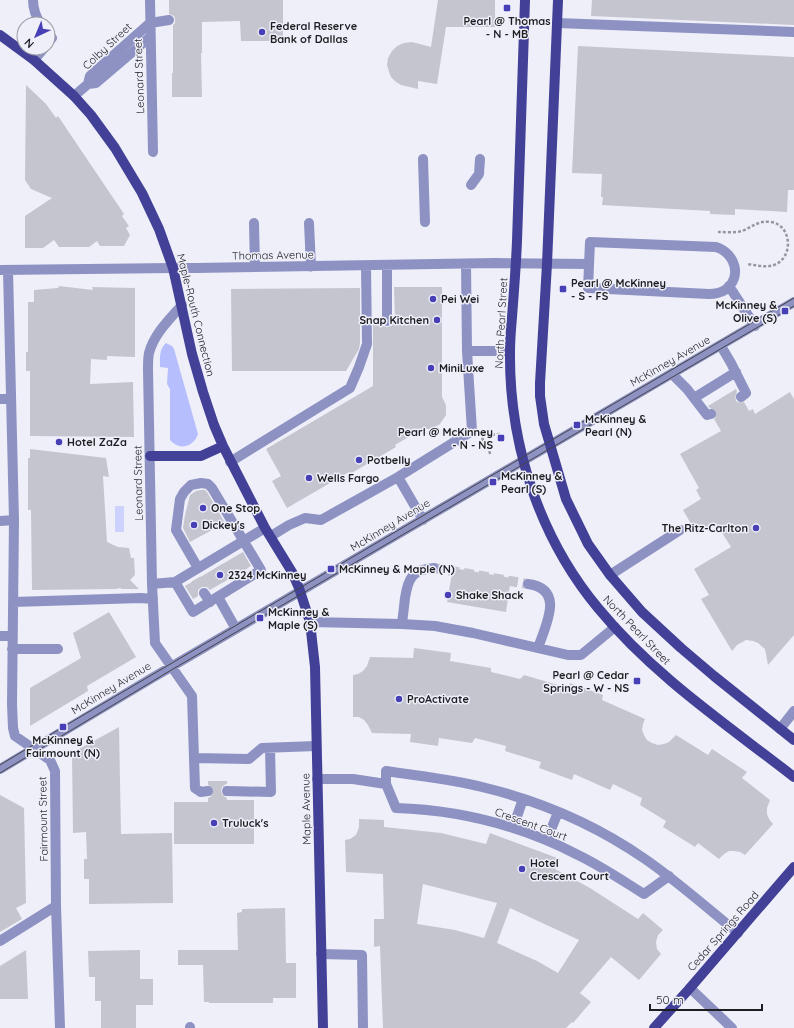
<svg xmlns="http://www.w3.org/2000/svg" width="794" height="1028" font-family="Quicksand,sans-serif">
<style>
.green{fill:#b7befd}
.water{fill:#ccd2fd}
.building{fill:#c4c5cf;fill-rule:evenodd}
.lines{fill:none;stroke-linecap:round;stroke-linejoin:round}
.minor-tunnel{stroke:#c4c5ce;stroke-width:10;stroke-dasharray:10 5;stroke-linecap:butt}
.path{stroke:#96979e;stroke-width:2.5;stroke-dasharray:3 2;stroke-linecap:butt}
.minor{stroke:#8d92c3;stroke-width:10}
.major{stroke:#424197;stroke-width:10}
.tram{stroke:#444449;stroke-width:1}
.poi-dot{fill:#473fb5;stroke:#eeeff9;stroke-width:1.5}
.labels{text-anchor:middle;stroke-width:3;stroke-linejoin:round;paint-order:stroke}
.poi-label{font-size:11px;font-weight:bold;fill:#1e1e22;stroke:#eeeff9;text-anchor:start}
.street-label{font-size:11px;fill:#1e1e22;stroke:#eeeff9}
</style>
<rect width="100%" height="100%" fill="#eeeff9"/>
<!-- green -->
<path class="green" d="M166,343L172,346L174,349L198,434C194,447 179,451 170,440V389L167,384L168,368L160,367C160,358 159,349 166,343Z"/>
<!-- water -->
<path class="water" d="M115,506H124V532H115Z"/>
<!-- building -->
<path class="building" d="M169,0H283V41H241L240,21L202,22V53H201L202,97H172V73H173V25L175,23V19L174,16L169,14Z
M438,0H495V27H446L437,84L418,81V89L401,85L396,82L391,77L389,72L387,65L388,58L392,51L397,46L404,43L412,42L431,47Z
M592,0H794V25L591,16Z
M578,46L794,57V190H788L787,212L735,209V215L710,214V211L602,205L603,197H601L602,174L572,173Z
M26,85L46,104L56,118L58,116L124,214L122,216L129,226L126,228L130,235L124,246H100L97,241L89,247H59L54,240L43,248H25V216L52,198L31,189L25,180Z
M59,286L93,290L92,287L135,288V357L107,356V360L91,359L90,384L133,382L134,437L30,436V371H26V352H28V302H34V290L58,288Z
M394,287H442V397L446,405V415L440,424L432,429H422L395,445L396,447L350,474L349,472L287,508L272,481L281,476L266,449L373,386V321H380L381,324L383,326L387,327L391,326L393,324L394,320H395Z
M360,288V343L359,349L346,371H232L231,289Z
M736,389L737,392L735,395L736,401L739,403L744,402L749,411L753,409L755,414L790,392L794,399V635L768,665L765,649L758,643L753,641L746,640L737,645L732,651L701,599L709,595L694,569L731,547L716,523L697,534L683,510L701,499L696,490L699,488L680,454L721,431L714,419L717,416V412L715,409L712,408H710L708,406Z
M30,449L106,458L109,477L103,476L107,542L118,547L129,548L131,558H134L135,575L130,580L139,589H122L120,588L116,589L32,590L31,510H28V458H30Z
M201,490H205L207,492L225,523L190,542L183,528L185,515L190,495L196,491Z
M243,552L251,566L210,590L207,587H201L198,590V596L193,599L185,586Z
M453,568L511,578L506,612L447,602Z
M109,612L136,657L87,686L88,691L30,726V688L81,658L73,633Z
M414,648L451,653L450,661L491,668V672L520,679L524,675L568,688L570,683L603,695L602,700L645,719L643,724L642,730L644,735L647,740L652,743L658,745L664,744L669,742L676,735L708,755L712,749L747,772L742,778L770,800L767,808V814L769,819L773,824L745,855L740,852L734,851H729L724,854L719,859L698,843L695,847L663,827L666,821L640,805L642,798L613,784L610,790L574,774L572,780L539,768L541,762L505,751L506,746L475,738L472,743L439,738L438,746L410,742L411,734L372,733L368,725L364,720L359,717H353V675L358,674L363,671L367,666L370,657L413,658Z
M119,727L121,834L172,833L173,903L89,904V879H84V859H87L86,832L73,833L72,753Z
M208,781H227V784L224,785L222,787L221,791L223,796L227,798V800H254V844H174V802H208V798L212,796L214,790L213,787L208,785Z
M0,795L24,808L26,903L16,908L22,919L0,932Z
M359,819L384,820V827L441,833L486,844L490,833L560,859L555,869L590,888L638,919L643,913L663,930L658,935L656,942L657,949L661,954L639,980L611,957L580,993L591,1002L573,1023L572,1022L566,1028H383L380,946L374,947V919H384L383,874L346,872L345,840L350,839L356,835L359,827ZM423,884L497,903L484,938L455,930L417,924ZM510,908L579,940L558,973L537,961L497,943Z
M285,908L286,963H296V998H273V1003H209V1002H204L203,965H178V950H238L237,913L242,912V909Z
M26,950L28,999H0V966Z
M140,950V979H153V1005H136V1028H101V1001H95V977H89L88,951Z"/>
<g class="lines">
<!-- minor-tunnel -->
<path class="minor-tunnel" d="M711,414L741,397
M235,557L243,571
M219,566L227,580
M434,568L528,584
M196,579L204,593
M208,791H227"/>
<!-- path -->
<path class="path" d="M718,232C725,232 735,233 742,231C752,227 759,220 771,222C792,225 794,258 774,265C766,268 756,265 747,264
M482,436L500,434
M482,438L491,455"/>
<!-- minor -->
<path class="minor" d="M33,0C33,8 36,18 41,24
M150,0L153,152
M150,23L169,20
M557,23L794,32
M48,33L52,38L48,43
M34,60L44,48
M88,84L90,76L150,23
M88,84L96,83L150,37
M74,96L88,84
M423,159L425,222
M471,185L479,174L480,159
M254,223L255,267
M309,223L311,267
M590,242L716,247C735,253 743,277 725,290C720,293 715,294 709,294L588,288Z
M0,270L173,268H196L495,263L589,264
M8,270L14,520L12,704L13,728L15,736L50,760L55,771L56,906L60,1028
M729,286L755,326
M182,305C169,320 154,334 149,353C148,358 148,364 148,369L152,584L155,643L192,696L194,758L249,759L262,748L316,746
M387,321V265
M721,346L731,363L746,393L741,397
M467,351H510
M672,374L687,389L707,415L711,414
M694,398L736,372
M0,399H11
M230,462L350,388L359,367L367,344L366,266
M398,477L423,520
M0,521L14,520
M271,536L289,525L305,518L321,520L398,477L472,431L467,351L466,264
M610,575L680,530
M175,582L193,612L261,570L212,488L208,484L201,483L191,485L184,492L180,499L176,530L198,568
M152,584L175,582L265,528
M528,584C566,589 545,626 538,648
M204,593L210,602
M218,597L236,629
M13,602L141,598L153,599
M310,622L402,624L435,626L473,633L568,655H581L615,627
M402,624C403,615 404,607 405,598C408,579 412,569 434,568
M0,636H12
M12,649H58
M780,729L794,711
M194,758L195,788L201,792L208,791
M0,769L152,678L794,302
M317,779H353L386,784V771C418,776 451,779 482,787C540,801 596,825 645,859C677,881 707,908 738,933
M386,784L396,808C460,810 522,826 578,855C601,866 623,881 644,894L669,876
M227,791L271,792L270,748
M513,828L523,799
M547,840L558,812
M0,941L56,906
M321,954L362,955L363,1028
M690,988L732,1028
M190,1027V1028"/>
<!-- major -->
<path class="major" d="M525,0C522,80 520,161 517,241C516,266 514,291 512,317C511,328 510,340 510,352C509,444 539,537 598,608C653,675 726,724 794,777
M558,0L547,264L540,383V396L544,424L566,499L588,544L610,575L642,612L681,648L714,676L794,740
M0,35L34,60L74,96L91,115L115,148L142,193L159,229L173,268L192,354L203,392L214,425L223,446L265,528L292,572L299,588L310,622L315,667L323,1028
M150,456H201L223,446
M654,1028L690,988L794,867"/>
<!-- tram -->
<path class="tram" d="M0,765L63,727L235,626L794,298
M0,773L173,669L794,306"/>
</g>
<!-- markers -->
<g class="poi-dot">
<rect x="503" y="4" width="8" height="8" rx="2"/>
<circle cx="262" cy="32" r="4"/>
<rect x="559" y="285" width="8" height="8" rx="2"/>
<circle cx="433" cy="299" r="4"/>
<rect x="781" y="307" width="8" height="8" rx="2"/>
<circle cx="437" cy="320" r="4"/>
<circle cx="431" cy="368" r="4"/>
<rect x="573" y="421" width="8" height="8" rx="2"/>
<rect x="497" y="434" width="8" height="8" rx="2"/>
<circle cx="59" cy="442" r="4"/>
<circle cx="359" cy="460" r="4"/>
<circle cx="309" cy="478" r="4"/>
<rect x="489" y="478" width="8" height="8" rx="2"/>
<circle cx="203" cy="508" r="4"/>
<circle cx="194" cy="525" r="4"/>
<circle cx="756" cy="528" r="4"/>
<rect x="327" y="565" width="8" height="8" rx="2"/>
<circle cx="220" cy="575" r="4"/>
<circle cx="448" cy="595" r="4"/>
<rect x="256" y="614" width="8" height="8" rx="2"/>
<rect x="633" y="677" width="8" height="8" rx="2"/>
<circle cx="399" cy="699" r="4"/>
<rect x="59" y="723" width="8" height="8" rx="2"/>
<circle cx="214" cy="823" r="4"/>
<circle cx="522" cy="869" r="4"/>
</g>
<g class="labels">
<!-- poi labels -->
<g class="poi-label">
<text x="507" y="25" text-anchor="middle">Pearl @ Thomas<tspan x="507" dy="13">- N - MB</tspan></text>
<text x="270" y="30">Federal Reserve<tspan x="270" dy="13">Bank of Dallas</tspan></text>
<text x="571" y="287">Pearl @ McKinney<tspan x="571" dy="13">- S - FS</tspan></text>
<text x="441" y="303">Pei Wei</text>
<text x="777" y="309" text-anchor="end">McKinney &amp;<tspan x="777" dy="13">Olive (S)</tspan></text>
<text x="429" y="324" text-anchor="end">Snap Kitchen</text>
<text x="439" y="372">MiniLuxe</text>
<text x="585" y="423">McKinney &amp;<tspan x="585" dy="13">Pearl (N)</tspan></text>
<text x="493" y="436" text-anchor="end">Pearl @ McKinney<tspan x="493" dy="13">- N - NS</tspan></text>
<text x="67" y="446">Hotel ZaZa</text>
<text x="367" y="464">Potbelly</text>
<text x="501" y="480">McKinney &amp;<tspan x="501" dy="13">Pearl (S)</tspan></text>
<text x="317" y="482">Wells Fargo</text>
<text x="211" y="512">One Stop</text>
<text x="202" y="529">Dickey's</text>
<text x="748" y="532" text-anchor="end">The Ritz-Carlton</text>
<text x="339" y="573">McKinney &amp; Maple (N)</text>
<text x="228" y="579">2324 McKinney</text>
<text x="456" y="599">Shake Shack</text>
<text x="268" y="616">McKinney &amp;<tspan x="268" dy="13">Maple (S)</tspan></text>
<text x="629" y="679" text-anchor="end">Pearl @ Cedar<tspan x="629" dy="13">Springs - W - NS</tspan></text>
<text x="407" y="703">ProActivate</text>
<text x="63" y="744" text-anchor="middle">McKinney &amp;<tspan x="63" dy="13">Fairmount (N)</tspan></text>
<text x="222" y="827">Truluck's</text>
<text x="530" y="867">Hotel<tspan x="530" dy="13">Crescent Court</tspan></text>
</g>
<!-- street labels -->
<g class="street-label">
<text transform="translate(107 46) rotate(-43)" y="4">Colby Street</text>
<text transform="translate(139 76) rotate(-92)" y="4">Leonard Street</text>
<text transform="translate(273 255) rotate(-1)" y="4">Thomas Avenue</text>
<text transform="translate(196 315) rotate(76)" y="4">Maple-Routh Connection</text>
<text transform="translate(501 323) rotate(-87)" y="4">North Pearl Street</text>
<text transform="translate(670 361) rotate(-30)" y="4">McKinney Avenue</text>
<text transform="translate(138 483) rotate(-91)" y="4">Leonard Street</text>
<text transform="translate(390 525) rotate(-31)" y="4">McKinney Avenue</text>
<text transform="translate(637 630) rotate(46)" y="4">North Pearl Street</text>
<text transform="translate(111 688) rotate(-31)" y="4">McKinney Avenue</text>
<text transform="translate(306 809) rotate(-91)" y="4">Maple Avenue</text>
<text transform="translate(43 819) rotate(-91)" y="4">Fairmount Street</text>
<text transform="translate(531 824) rotate(20)" y="4">Crescent Court</text>
<text transform="translate(723 931) rotate(-49)" y="4">Cedar Springs Road</text>
</g>
</g>
<!-- north arrow -->
<g transform="translate(36 36) rotate(224)"><circle r="19" fill="#eeeff9" stroke="#9b9ba3"/>
<path d="M0-3L7 15L0 10L-7 15Z" fill="#473fb5"/>
<text y="-6" font-size="11" font-weight="bold" text-anchor="middle" fill="#1e1e22">N</text>
</g>
<!-- scale -->
<path d="M650 1004v6h112v-6" fill="none" stroke="#1e1e22" stroke-width="2"/>
<text x="656" y="1004" font-size="12" fill="#1e1e22" stroke="#eeeff9" stroke-width="3" paint-order="stroke">50 m</text>
</svg>
